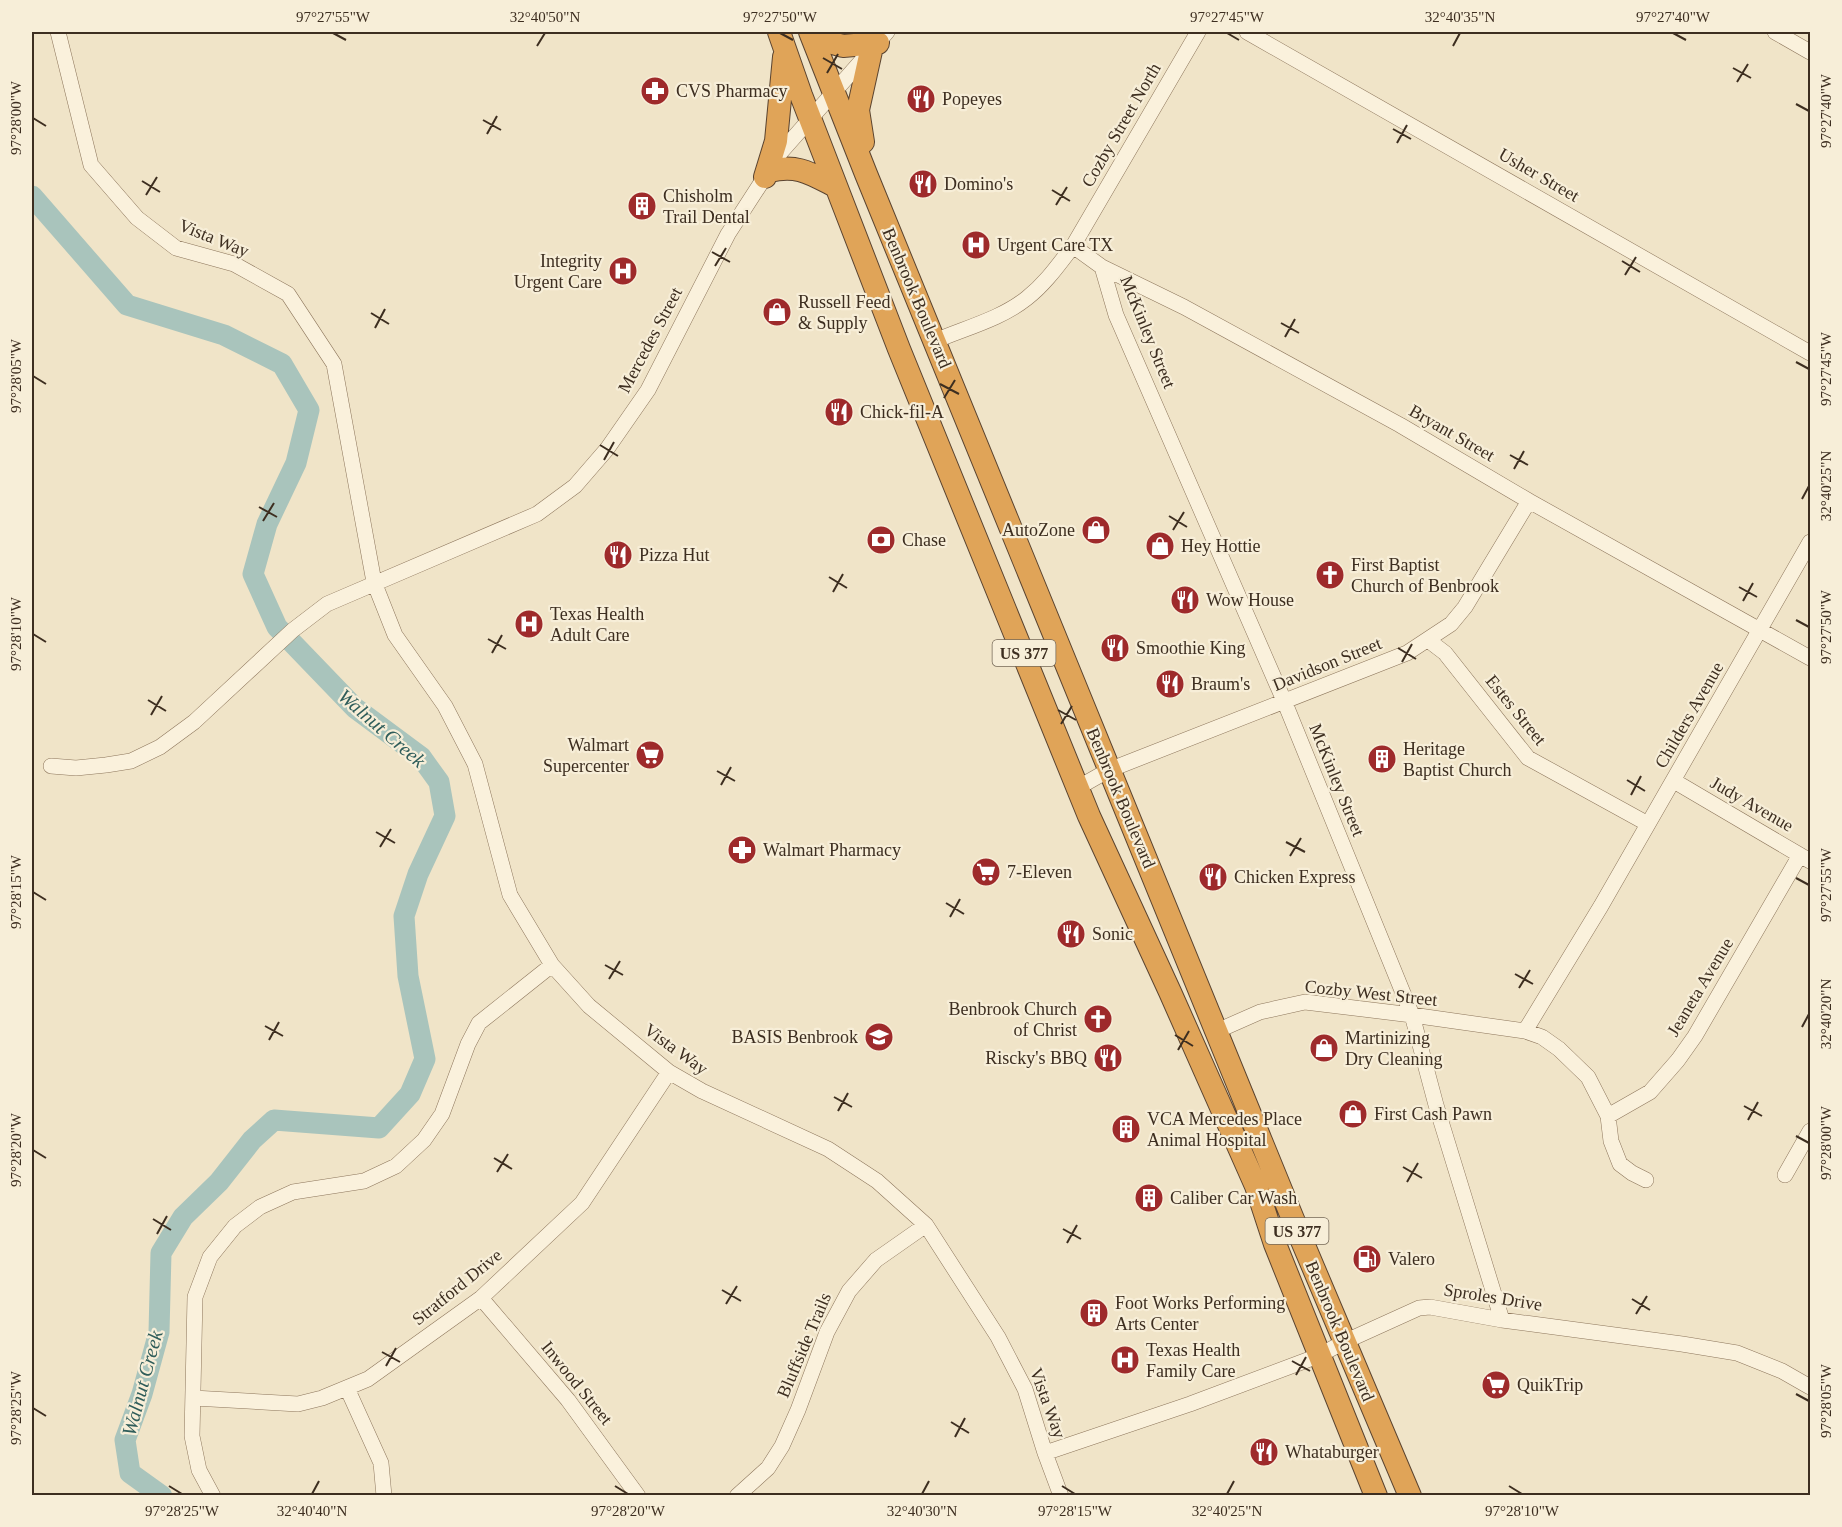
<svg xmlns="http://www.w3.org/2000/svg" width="1842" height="1527" font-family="Georgia,serif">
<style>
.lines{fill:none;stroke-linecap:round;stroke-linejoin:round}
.river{stroke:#a9c4bc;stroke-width:21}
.minor-casing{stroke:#8d765c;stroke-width:16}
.highway-casing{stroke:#5b4430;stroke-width:24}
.minor{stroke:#faf1dc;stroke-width:15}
.highway{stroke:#e0a458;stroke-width:22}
.ticks{fill:none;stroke:#3d2e20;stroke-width:2}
.labels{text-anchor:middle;stroke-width:4.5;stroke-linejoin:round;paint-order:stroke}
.shield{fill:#f7eed8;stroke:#756857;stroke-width:1.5}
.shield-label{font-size:16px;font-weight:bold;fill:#3d2e20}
.poi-label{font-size:18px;fill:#3d2e20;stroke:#f7eed8;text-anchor:start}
.street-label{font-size:18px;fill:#3d2e20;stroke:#f7eed8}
.water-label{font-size:20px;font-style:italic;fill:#2f5d5a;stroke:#f7eed8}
.neatline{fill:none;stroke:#3d2e20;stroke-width:2}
.ticks-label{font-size:15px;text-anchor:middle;fill:#3d2e20}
</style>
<rect width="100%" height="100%" fill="#f0e4c8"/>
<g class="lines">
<!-- river -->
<path class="river" d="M32,196L127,305L224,335L282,364L309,410L296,463L267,524L253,574L277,627L355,708L421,757L439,782L445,816L418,874L404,916L408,976L425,1059L410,1094L379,1128L274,1120L252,1140L219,1182L183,1217L161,1253L159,1332L142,1394L125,1440L130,1473L162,1496"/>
<!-- minor casing -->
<g class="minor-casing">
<path id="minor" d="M58,32L91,165L137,218L176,248L234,264L288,294L334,364L374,582L395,635L445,706L475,764L510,895L552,965L589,1006L669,1072L702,1091L828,1149L877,1181L926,1225L998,1337L1025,1389L1045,1453L1061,1496
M1247,32L1810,353
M1775,32L1810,52
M1073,246L1102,267L1184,307L1400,425L1529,501L1810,658
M1102,267L1116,315L1285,703L1412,1015L1436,1105L1502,1320
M935,341C965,328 1001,319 1027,298C1046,283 1059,264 1073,246L1198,32
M1428,640L1445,653L1528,758L1648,824
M51,766L76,768L106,765L131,761L160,747L194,722L293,630L327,604L537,514L575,486L607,449L648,390L728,234L781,152L887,32
M1674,781L1810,861
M1079,787L1109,770L1407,653L1451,624L1465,607L1529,501
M1217,1031L1260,1012L1305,1002L1412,1015L1525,1031L1542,1037L1559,1049L1588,1077L1608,1116L1611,1141L1620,1164L1632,1173L1646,1180
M1525,1031L1601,906L1810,542
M1608,1116L1650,1092L1678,1060L1695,1036L1800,855
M1785,1175L1810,1131
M481,1298L568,1400L638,1496
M347,1388L381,1463L384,1496
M193,1398L298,1404L322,1398L368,1379L481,1298L582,1203L669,1072
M1045,1453L1190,1404L1318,1356L1344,1342L1419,1308L1430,1307L1502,1320L1682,1344L1737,1353L1782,1371L1810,1387
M213,1496L199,1470L192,1436L195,1297L210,1257L235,1226L260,1207L293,1192L364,1181L396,1166L424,1140L442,1114L468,1044L479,1023L552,965
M737,1496L768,1468L782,1446L798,1410L827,1332L849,1291L876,1260L926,1225"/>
</g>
<!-- highway casing -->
<g class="highway-casing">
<path id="highway" d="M779,32L801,95L899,349L1089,816L1170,992L1256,1186L1275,1244L1376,1496
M810,32L866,174L1297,1229L1410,1496
M812,37L843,46L878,43
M863,142L858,110L871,51
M769,171C797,164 810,173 835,186
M765,177L776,141L784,57"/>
</g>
<!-- minor -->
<use href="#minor" class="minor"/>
<!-- highway -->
<use href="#highway" class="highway"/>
</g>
<!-- ticks -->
<path class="ticks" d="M333,33L346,40M780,33L793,40M1227,33L1239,40M1673,33L1686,40M537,46L545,33M1453,46L1460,33M823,58L842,69M1733,68L1751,78M827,73L838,54M1737,82L1748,64M1796,104L1809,111M33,118L46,126M483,120L501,130M1393,129L1411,139M487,134L497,116M1397,143L1407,125M142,181L160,192M1052,190L1070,201M146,195L157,177M1056,205L1067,187M712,252L730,262M1622,261L1640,272M715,266L726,248M1625,275L1636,257M371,313L389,324M1281,323L1299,333M375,328L385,309M1285,337L1295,319M1796,362L1809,369M33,376L46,384M940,384L959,394M944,398L955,380M600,445L618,456M1510,455L1528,465M604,460L614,442M1514,469L1524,451M1802,499L1809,486M259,507L277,517M1169,516L1187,527M263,521L274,503M1173,530L1184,512M829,577L847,588M1739,587L1757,597M833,592L843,574M1743,601L1753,583M1796,620L1809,627M33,634L46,642M488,639L506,649M1398,648L1416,659M492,653L502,635M1402,662L1412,644M148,700L166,711M1058,710L1076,720M151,715L162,696M1061,724L1072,706M717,771L735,781M1627,780L1645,791M721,785L731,767M1631,795L1641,776M376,832L395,843M1286,842L1305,852M380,847L391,829M1290,856L1301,838M1796,878L1809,885M33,892L46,900M946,903L964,914M950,917L960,899M605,965L623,975M1515,974L1533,984M609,979L620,961M1519,988L1530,970M265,1026L283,1036M1802,1027L1809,1014M1175,1035L1193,1046M269,1040L279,1022M1178,1050L1189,1031M834,1097L852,1107M1744,1106L1762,1116M838,1111L848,1093M1748,1120L1758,1102M1796,1136L1809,1143M33,1150L46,1158M494,1158L512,1169M1403,1167L1422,1178M497,1172L508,1154M1407,1182L1418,1163M153,1219L171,1230M1063,1229L1081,1239M157,1234L167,1216M1067,1243L1077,1225M722,1290L741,1301M1632,1299L1650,1310M726,1304L737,1286M1636,1314L1647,1296M382,1352L400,1362M1292,1361L1310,1371M386,1366L396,1348M1296,1375L1306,1357M1796,1394L1809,1401M33,1408L46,1416M951,1422L969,1433M955,1437L965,1418M169,1486L182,1494M615,1486L628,1494M1062,1486L1075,1494M1509,1486L1522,1494M312,1494L319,1481M922,1494L929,1481M1227,1494L1234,1481"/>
<!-- icons -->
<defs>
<g id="pharmacy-disc" transform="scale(1.5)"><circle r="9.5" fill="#9e2a2b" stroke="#f7eed8"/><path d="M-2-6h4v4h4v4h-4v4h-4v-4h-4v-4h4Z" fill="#fff"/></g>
<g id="restaurant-disc" transform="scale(1.5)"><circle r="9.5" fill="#9e2a2b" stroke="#f7eed8"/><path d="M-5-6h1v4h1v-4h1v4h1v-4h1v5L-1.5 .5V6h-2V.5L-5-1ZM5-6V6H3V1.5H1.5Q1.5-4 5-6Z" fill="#fff"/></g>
<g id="building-disc" transform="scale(1.5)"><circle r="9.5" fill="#9e2a2b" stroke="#f7eed8"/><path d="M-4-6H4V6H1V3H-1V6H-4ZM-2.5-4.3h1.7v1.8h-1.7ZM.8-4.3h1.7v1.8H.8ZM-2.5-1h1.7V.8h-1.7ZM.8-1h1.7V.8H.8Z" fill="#fff"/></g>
<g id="hospital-disc" transform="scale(1.5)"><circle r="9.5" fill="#9e2a2b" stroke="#f7eed8"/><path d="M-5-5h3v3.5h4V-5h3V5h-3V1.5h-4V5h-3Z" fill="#fff"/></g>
<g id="shop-disc" transform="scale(1.5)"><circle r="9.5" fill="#9e2a2b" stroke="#f7eed8"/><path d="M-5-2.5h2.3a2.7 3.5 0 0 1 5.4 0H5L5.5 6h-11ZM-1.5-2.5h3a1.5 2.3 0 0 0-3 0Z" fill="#fff"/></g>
<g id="bank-disc" transform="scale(1.5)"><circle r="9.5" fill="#9e2a2b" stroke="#f7eed8"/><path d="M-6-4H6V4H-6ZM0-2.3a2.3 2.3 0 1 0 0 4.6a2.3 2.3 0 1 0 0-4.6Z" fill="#fff"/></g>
<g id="church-disc" transform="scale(1.5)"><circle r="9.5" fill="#9e2a2b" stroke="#f7eed8"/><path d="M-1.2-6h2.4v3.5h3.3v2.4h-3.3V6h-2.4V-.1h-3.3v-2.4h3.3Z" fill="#fff"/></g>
<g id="supermarket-disc" transform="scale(1.5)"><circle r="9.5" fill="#9e2a2b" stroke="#f7eed8"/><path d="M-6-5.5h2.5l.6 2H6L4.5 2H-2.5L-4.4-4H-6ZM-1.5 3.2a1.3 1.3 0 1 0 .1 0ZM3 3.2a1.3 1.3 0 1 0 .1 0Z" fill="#fff"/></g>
<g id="school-disc" transform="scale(1.5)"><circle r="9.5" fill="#9e2a2b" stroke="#f7eed8"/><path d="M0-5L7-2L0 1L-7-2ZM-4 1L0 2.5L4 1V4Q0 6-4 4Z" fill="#fff"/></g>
<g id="fuel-disc" transform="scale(1.5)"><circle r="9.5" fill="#9e2a2b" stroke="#f7eed8"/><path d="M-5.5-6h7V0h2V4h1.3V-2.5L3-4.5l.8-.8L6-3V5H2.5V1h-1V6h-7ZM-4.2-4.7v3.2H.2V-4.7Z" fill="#fff"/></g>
</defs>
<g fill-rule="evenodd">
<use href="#pharmacy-disc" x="655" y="91"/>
<use href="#restaurant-disc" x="921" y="99"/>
<use href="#restaurant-disc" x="923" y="184"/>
<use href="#building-disc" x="642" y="206"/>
<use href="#hospital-disc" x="976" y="245"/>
<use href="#hospital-disc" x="623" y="271"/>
<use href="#shop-disc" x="777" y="312"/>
<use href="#restaurant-disc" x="839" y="412"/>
<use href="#shop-disc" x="1096" y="530"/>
<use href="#bank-disc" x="881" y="540"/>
<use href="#shop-disc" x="1160" y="546"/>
<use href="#restaurant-disc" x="618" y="555"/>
<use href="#church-disc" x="1330" y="575"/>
<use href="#restaurant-disc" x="1185" y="600"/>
<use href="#hospital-disc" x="529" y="624"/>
<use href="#restaurant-disc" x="1115" y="648"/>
<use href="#restaurant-disc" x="1170" y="684"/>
<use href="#supermarket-disc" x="650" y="755"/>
<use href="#building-disc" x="1382" y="759"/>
<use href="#pharmacy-disc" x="742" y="850"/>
<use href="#supermarket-disc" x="986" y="872"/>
<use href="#restaurant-disc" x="1213" y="877"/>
<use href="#restaurant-disc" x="1071" y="934"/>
<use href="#church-disc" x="1098" y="1019"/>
<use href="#school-disc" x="879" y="1037"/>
<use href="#shop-disc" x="1324" y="1048"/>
<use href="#restaurant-disc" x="1108" y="1058"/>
<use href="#shop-disc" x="1353" y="1114"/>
<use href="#building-disc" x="1126" y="1129"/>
<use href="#building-disc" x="1149" y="1198"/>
<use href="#fuel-disc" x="1367" y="1259"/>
<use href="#building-disc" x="1094" y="1313"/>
<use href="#hospital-disc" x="1125" y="1360"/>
<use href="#supermarket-disc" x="1496" y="1385"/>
<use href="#restaurant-disc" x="1264" y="1452"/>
</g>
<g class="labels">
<!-- shield labels -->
<g class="shield">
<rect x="992.5" y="640" width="63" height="26" rx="4.5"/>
<rect x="1265.5" y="1218" width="63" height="26" rx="4.5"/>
</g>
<g class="shield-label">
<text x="1024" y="659">US 377</text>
<text x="1297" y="1237">US 377</text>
</g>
<!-- poi labels -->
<g class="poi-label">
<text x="676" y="97">CVS Pharmacy</text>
<text x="942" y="105">Popeyes</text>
<text x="944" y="190">Domino's</text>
<text x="663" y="202">Chisholm<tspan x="663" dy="21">Trail Dental</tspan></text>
<text x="997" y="251">Urgent Care TX</text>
<text x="602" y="267" text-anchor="end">Integrity<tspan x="602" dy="21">Urgent Care</tspan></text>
<text x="798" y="308">Russell Feed<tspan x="798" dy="21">&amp; Supply</tspan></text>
<text x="860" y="418">Chick-fil-A</text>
<text x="1075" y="536" text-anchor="end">AutoZone</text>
<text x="902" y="546">Chase</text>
<text x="1181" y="552">Hey Hottie</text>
<text x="639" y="561">Pizza Hut</text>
<text x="1351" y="571">First Baptist<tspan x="1351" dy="21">Church of Benbrook</tspan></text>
<text x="1206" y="606">Wow House</text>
<text x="550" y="620">Texas Health<tspan x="550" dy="21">Adult Care</tspan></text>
<text x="1136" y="654">Smoothie King</text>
<text x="1191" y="690">Braum's</text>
<text x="629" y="751" text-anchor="end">Walmart<tspan x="629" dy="21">Supercenter</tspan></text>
<text x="1403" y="755">Heritage<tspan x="1403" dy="21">Baptist Church</tspan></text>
<text x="763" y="856">Walmart Pharmacy</text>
<text x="1007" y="878">7-Eleven</text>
<text x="1234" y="883">Chicken Express</text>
<text x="1092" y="940">Sonic</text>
<text x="1077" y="1015" text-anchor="end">Benbrook Church<tspan x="1077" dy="21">of Christ</tspan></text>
<text x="858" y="1043" text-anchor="end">BASIS Benbrook</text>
<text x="1345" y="1044">Martinizing<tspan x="1345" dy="21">Dry Cleaning</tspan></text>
<text x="1087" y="1064" text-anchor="end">Riscky's BBQ</text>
<text x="1374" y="1120">First Cash Pawn</text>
<text x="1147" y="1125">VCA Mercedes Place<tspan x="1147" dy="21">Animal Hospital</tspan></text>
<text x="1170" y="1204">Caliber Car Wash</text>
<text x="1388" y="1265">Valero</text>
<text x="1115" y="1309">Foot Works Performing<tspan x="1115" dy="21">Arts Center</tspan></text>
<text x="1146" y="1356">Texas Health<tspan x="1146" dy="21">Family Care</tspan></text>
<text x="1517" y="1391">QuikTrip</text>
<text x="1285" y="1458">Whataburger</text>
</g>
<!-- street labels -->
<g class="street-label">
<text transform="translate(1121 125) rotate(-60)" y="6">Cozby Street North</text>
<text transform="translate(1539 175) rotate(30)" y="6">Usher Street</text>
<text transform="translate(214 238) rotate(22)" y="6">Vista Way</text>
<text transform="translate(917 298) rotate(67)" y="6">Benbrook Boulevard</text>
<text transform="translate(1148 332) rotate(68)" y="6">McKinley Street</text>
<text transform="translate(650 340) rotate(-62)" y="6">Mercedes Street</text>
<text transform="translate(1452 433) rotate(30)" y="6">Bryant Street</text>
<text transform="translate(1327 664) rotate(-22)" y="6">Davidson Street</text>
<text transform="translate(1516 710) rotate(51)" y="6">Estes Street</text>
<text transform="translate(1689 715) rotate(-60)" y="6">Childers Avenue</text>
<text transform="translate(1337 780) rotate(68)" y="6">McKinley Street</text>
<text transform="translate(1121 798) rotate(67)" y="6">Benbrook Boulevard</text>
<text transform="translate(1752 804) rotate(30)" y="6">Judy Avenue</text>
<text transform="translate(1700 987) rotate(-59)" y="6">Jeaneta Avenue</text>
<text transform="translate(1371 993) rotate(6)" y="6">Cozby West Street</text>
<text transform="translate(676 1049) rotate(36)" y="6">Vista Way</text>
<text transform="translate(457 1287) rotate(-39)" y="6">Stratford Drive</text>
<text transform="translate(1493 1297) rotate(9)" y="6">Sproles Drive</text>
<text transform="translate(1340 1331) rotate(67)" y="6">Benbrook Boulevard</text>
<text transform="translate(804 1345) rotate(-67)" y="6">Bluffside Trails</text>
<text transform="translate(577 1383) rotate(51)" y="6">Inwood Street</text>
<text transform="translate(1048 1403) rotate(70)" y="6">Vista Way</text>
</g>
<!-- water labels -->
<g class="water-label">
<text transform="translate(382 728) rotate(41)" y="7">Walnut Creek</text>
<text transform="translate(142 1383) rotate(-75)" y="7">Walnut Creek</text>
</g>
</g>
<!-- border -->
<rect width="1842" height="1527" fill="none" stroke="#f7eed8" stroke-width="66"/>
<rect x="33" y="33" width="1776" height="1461" class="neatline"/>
<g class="ticks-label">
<text x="333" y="22">97°27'55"W</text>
<text x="545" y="22">32°40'50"N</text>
<text x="780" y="22">97°27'50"W</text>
<text x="1227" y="22">97°27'45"W</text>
<text x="1460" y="22">32°40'35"N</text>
<text x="1673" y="22">97°27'40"W</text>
<text transform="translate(1826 111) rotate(-90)" y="5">97°27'40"W</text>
<text transform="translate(16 118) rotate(-90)" y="5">97°28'00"W</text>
<text transform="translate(1826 369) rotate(-90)" y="5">97°27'45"W</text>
<text transform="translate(16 376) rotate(-90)" y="5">97°28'05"W</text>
<text transform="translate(1826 486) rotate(-90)" y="5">32°40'25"N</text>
<text transform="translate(1826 627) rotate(-90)" y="5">97°27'50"W</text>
<text transform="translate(16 634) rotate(-90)" y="5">97°28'10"W</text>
<text transform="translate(1826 885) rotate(-90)" y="5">97°27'55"W</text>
<text transform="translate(16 892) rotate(-90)" y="5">97°28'15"W</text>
<text transform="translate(1826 1014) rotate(-90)" y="5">32°40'20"N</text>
<text transform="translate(1826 1143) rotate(-90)" y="5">97°28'00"W</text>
<text transform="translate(16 1150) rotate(-90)" y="5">97°28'20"W</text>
<text transform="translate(1826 1401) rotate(-90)" y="5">97°28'05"W</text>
<text transform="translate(16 1408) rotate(-90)" y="5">97°28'25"W</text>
<text x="182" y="1516">97°28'25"W</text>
<text x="312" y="1516">32°40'40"N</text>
<text x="628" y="1516">97°28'20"W</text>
<text x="922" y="1516">32°40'30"N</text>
<text x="1075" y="1516">97°28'15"W</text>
<text x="1227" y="1516">32°40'25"N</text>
<text x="1522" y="1516">97°28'10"W</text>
</g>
</svg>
